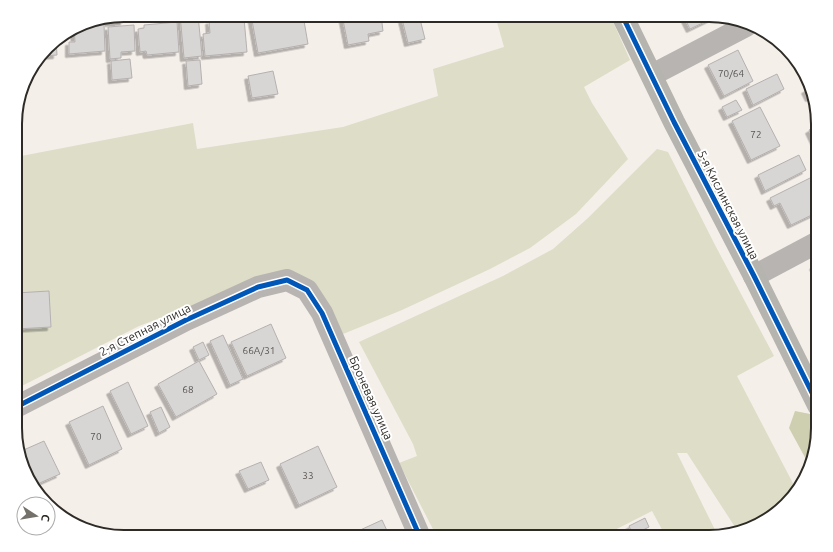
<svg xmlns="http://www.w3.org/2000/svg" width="833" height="552" font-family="Ubuntu,sans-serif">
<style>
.green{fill:#ddddc8}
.forest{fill:#ceceb0}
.building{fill:#d8d5d5;stroke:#b5b1b1;filter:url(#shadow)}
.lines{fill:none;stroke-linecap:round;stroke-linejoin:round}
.street{stroke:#b7b4b2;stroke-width:22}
.secondary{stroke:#b6b4af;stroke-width:22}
.cycleway-casing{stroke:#fff;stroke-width:8}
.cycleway{stroke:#0057b8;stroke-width:5}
.labels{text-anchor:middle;stroke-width:4;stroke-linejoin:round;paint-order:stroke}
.number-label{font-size:10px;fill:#585652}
.street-label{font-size:12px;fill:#2e2b26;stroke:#fff}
.rim{fill:none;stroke:#2e2b26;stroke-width:2}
</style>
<defs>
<filter id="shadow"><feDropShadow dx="-3.5" dy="3.5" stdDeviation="0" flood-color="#0004"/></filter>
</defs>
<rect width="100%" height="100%" fill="#f5efe9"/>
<!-- green -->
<path class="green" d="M495,15H610L630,60L584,87L592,103L628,159L576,214L530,248L490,269L402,310L343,334L316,288H239L139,326L16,389V157L193,123L197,149L343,127L438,96L433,69L504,47Z
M657,149L668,152L715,245L774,356L737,376L797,491L763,523L737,530L687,453H677L718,536L666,537L652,511L601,537H437L399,463L417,456L413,444L359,342L503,276L553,249L588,218Z"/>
<!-- forest -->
<path class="forest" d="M795,411L810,414L818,430V435L808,463L789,428Z"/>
<!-- building -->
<path class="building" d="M123,15L124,22L108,23V18Z
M180,15H198L202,56L184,58Z
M202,15H213L214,18L202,19Z
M251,15H303L308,44L258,53Z
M342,15H381L383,31L368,34L369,41L348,45Z
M401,15H419L425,39L408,43Z
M683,15H710L715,17L690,29Z
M244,18L247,52L205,56L203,34L210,33L209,21Z
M177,22L179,52L147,55L146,51L140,52L138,29L144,28V25Z
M104,24L105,51L69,54V42H75L74,28L78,26Z
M134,25L135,51L121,52V58L110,59L108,27Z
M56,39L57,55L44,56V53L52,42Z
M738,50L753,81L724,96L708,65Z
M41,56V66L33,67Z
M130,59L132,78L112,80L111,61Z
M200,60L202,84L188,86L186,61Z
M273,71L278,94L252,98L248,76Z
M777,74L784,89L753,105L746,89Z
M809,88L812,97L809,98L805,90Z
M736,100L742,110L727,117L722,107Z
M760,107L780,146L751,160L732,121Z
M818,125V144L816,145L809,130Z
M799,155L806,170L765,191L758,175Z
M818,174V212L791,225L780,203L774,206L770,198Z
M818,263V275L813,266Z
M49,291L51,327L16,329V293Z
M271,324L286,358L247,376L231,342Z
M223,335L243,379L230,385L210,341Z
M203,342L209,355L199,360L193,347Z
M199,361L217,394L176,417L158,384Z
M128,382L148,426L131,434L110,391Z
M103,406L122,449L89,465L69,422Z
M161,407L170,427L159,433L150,412Z
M44,441L60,474L33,486L30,483L19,452Z
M318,446L337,487L299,505L280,464Z
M261,462L269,480L248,489L239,471Z
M645,518L649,527L633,535L629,526Z
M382,520L390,537H345Z
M119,532L121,536L114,534Z"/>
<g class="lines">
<!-- street -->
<path class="street" d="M652,75L746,26
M754,276L818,242
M16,407L186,320L258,287L287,280L307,290L322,313L420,537"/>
<!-- secondary -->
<path class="secondary" d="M622,15L674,122L754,276L818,405"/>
<!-- cycleway casing -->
<g class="cycleway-casing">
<path id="cycleway" d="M622,15L674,122L754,276L818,405
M16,407L186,320L258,287L287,280L307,290L322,313L420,537"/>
</g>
<!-- cycleway -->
<use href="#cycleway" class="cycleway"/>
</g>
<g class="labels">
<!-- number labels -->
<g class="number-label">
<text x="731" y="77">70/64</text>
<text x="756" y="138">72</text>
<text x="259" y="354">66А/31</text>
<text x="188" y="393">68</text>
<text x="96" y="440">70</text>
<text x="308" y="479">33</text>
</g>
<!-- street labels -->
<g class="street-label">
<text transform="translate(728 205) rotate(63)" y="4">5-я Кислинская улица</text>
<text transform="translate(145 330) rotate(-27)" y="4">2-я Степная улица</text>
<text transform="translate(371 398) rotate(66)" y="4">Броневая улица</text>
</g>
</g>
<!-- crop -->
<path d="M0 0H833V552H0ZM124 22H709A102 102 0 0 1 811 124V428A102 102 0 0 1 709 530H124A102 102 0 0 1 22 428V124A102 102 0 0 1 124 22Z" fill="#fff" fill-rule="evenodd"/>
<path class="rim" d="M124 22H709A102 102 0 0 1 811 124V428A102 102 0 0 1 709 530H124A102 102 0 0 1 22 428V124A102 102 0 0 1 124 22Z"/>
<!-- north arrow -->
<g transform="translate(36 516) rotate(102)"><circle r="19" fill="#ffffff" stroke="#abaaa8"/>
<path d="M0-3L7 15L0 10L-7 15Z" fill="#74706a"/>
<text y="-6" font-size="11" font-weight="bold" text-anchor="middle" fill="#2e2b26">С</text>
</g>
</svg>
